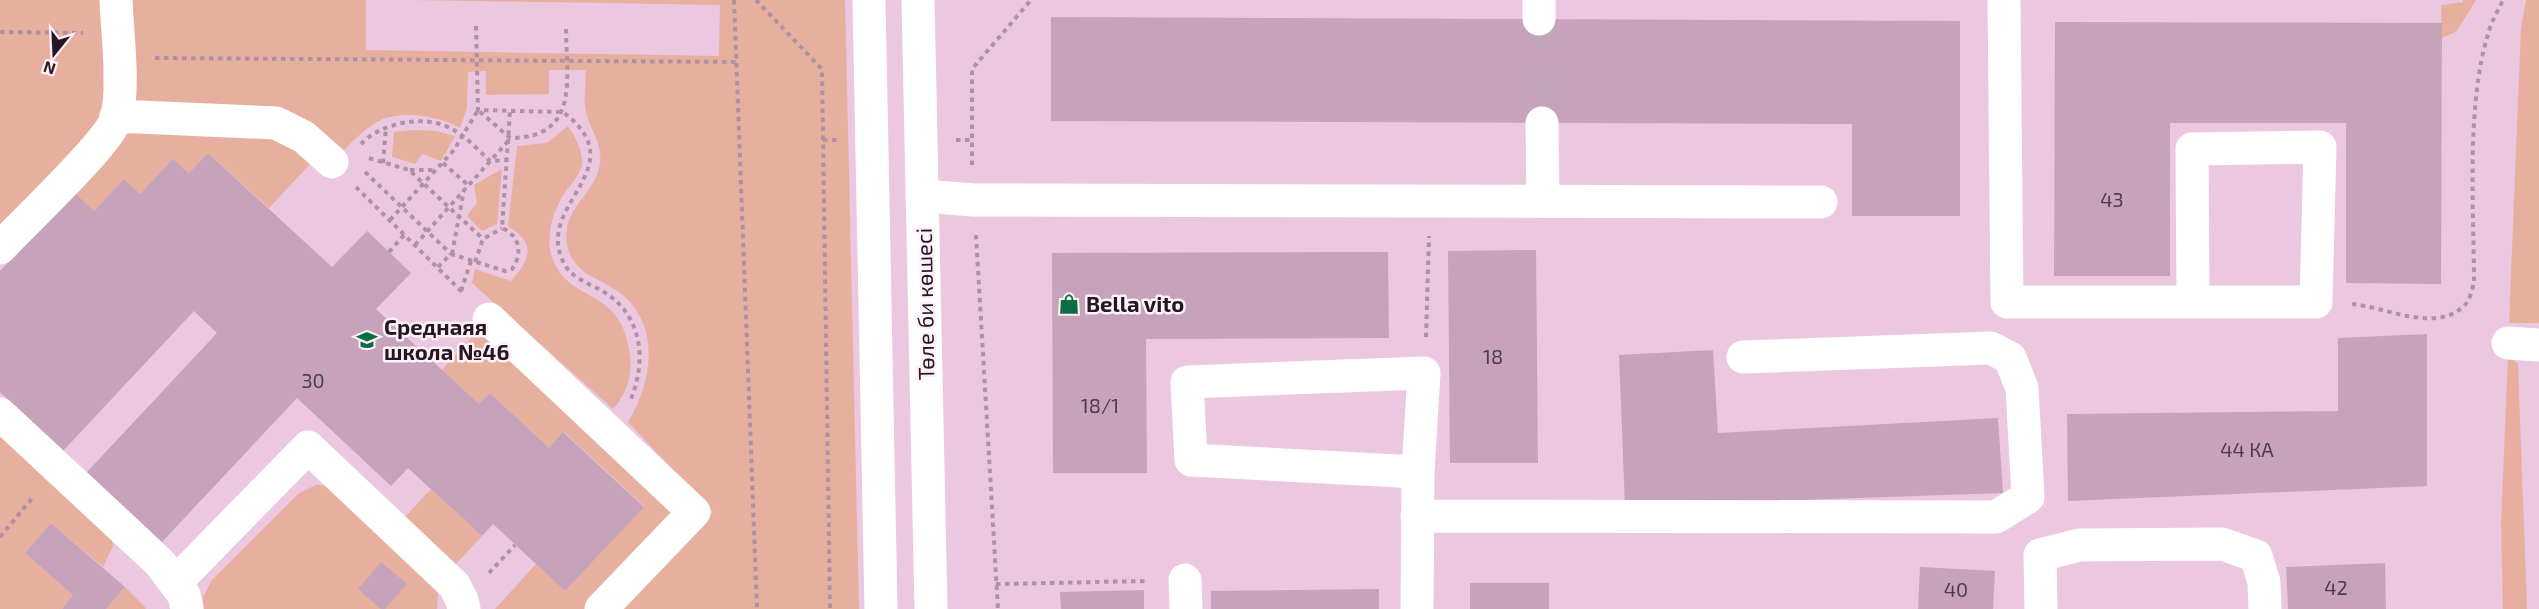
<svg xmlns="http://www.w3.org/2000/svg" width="2539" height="609" font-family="'Exo 2',sans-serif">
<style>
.green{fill:#e7af9e}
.building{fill:#c6a3bb}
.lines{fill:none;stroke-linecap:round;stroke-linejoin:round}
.minor-tunnel{stroke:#c4a4ba;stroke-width:33;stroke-dasharray:33 16;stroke-linecap:butt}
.path{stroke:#ae91a5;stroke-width:4;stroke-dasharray:4.5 4.5;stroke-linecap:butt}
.minor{stroke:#fff;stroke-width:33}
.major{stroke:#fff;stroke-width:33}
.labels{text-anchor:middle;stroke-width:5;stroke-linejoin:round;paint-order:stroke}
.number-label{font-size:20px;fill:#4d3b48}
.street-label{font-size:22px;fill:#251821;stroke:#fff0fa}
.poi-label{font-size:22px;font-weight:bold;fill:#251821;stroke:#fff0fa;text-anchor:start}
</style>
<rect width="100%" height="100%" fill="#ecc7e0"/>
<!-- green -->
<path class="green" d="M0,0H366V50L719,56L720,5L409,0H845L859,609H620L713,512L628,422C651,384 661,331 625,297C604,277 573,278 567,244C561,206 596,196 600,163C603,142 587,126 585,106C584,95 586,82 586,70H549V94L486,95V71L468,72L467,108L460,128C439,116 400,109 377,122C363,130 352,142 341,153L132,101L131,70H103L104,103L100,121L0,227Z
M2463,0H2476L2457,31L2442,38L2441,5L2463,2Z
M2526,0H2539V323H2509L2521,28Z
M568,126C575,137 583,150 582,164C580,176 572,182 566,191C553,210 544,238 553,260C571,305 622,286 630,355C632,377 627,393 613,409L472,283L475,269L511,281C530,259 537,244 508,226L517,146L547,143Z
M130,129L254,134L286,142L311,163L269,208L208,153L189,173L173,159L140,194L124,179L94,211L74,192Z
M413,130L436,131L455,136L441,161L422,154L415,164L392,157L394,132Z
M502,169L497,224L482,231L467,216L477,203L474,185Z
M479,329L674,513L587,609H495L536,564L565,591L644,506L564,432L549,448L490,393L479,404L442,370Z
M2508,355L2518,364L2527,609H2503L2501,525Z
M0,429L110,532L113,546L103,567L51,523L25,553L73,595L62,609H0Z
M316,485H326L434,584L438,594L437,609H204L203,597L212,580L299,493Z
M431,489L482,536L454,566L403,519Z
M125,587L145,607L146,609H106Z"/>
<!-- building -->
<path class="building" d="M1051,17L1960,21V216H1852V124L1051,121Z
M2055,22L2442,23L2441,284L2346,283V123H2170V276H2054Z
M208,153L332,267L367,231L411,273L376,309L479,404L490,393L549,448L563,432L644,507L565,591L493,524L482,536L408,468L391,486L297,398L162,542L87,472L217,333L194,311L63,451L0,392V271L74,192L94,211L124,179L140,194L173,159L189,173Z
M1536,250L1538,463H1450L1448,251Z
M1388,252L1389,338L1146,339L1147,473H1053L1052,253Z
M2427,334V486L2068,501L2067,414L2338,411V338Z
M1713,350L1718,433L1998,418L2003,493L1625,506L1619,355Z
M51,523L125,587L106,609H62L73,595L25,553Z
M381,562L407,584L385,609H381L358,589Z
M2385,563L2386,609H2288L2286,567Z
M1920,567L1995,571L1993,609H1918Z
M1470,583H1549V609H1470Z
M1379,589V609H1211V591Z
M1144,590V609H1061L1060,592Z"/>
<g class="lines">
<!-- minor-tunnel -->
<path class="minor-tunnel" d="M1539,19L1542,123"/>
<!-- path -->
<path class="path" d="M734,0L757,609
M756,0L822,69L830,609
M476,26L478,110L563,112C636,167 537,203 562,259C569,278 589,283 604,292C643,316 647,362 630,401
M0,32L83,33
M155,58L736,62
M823,140H837
M956,140H970
M361,144C381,123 423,114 450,128C465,135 478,150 490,161L508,160
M369,158L409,170L483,239
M383,163L386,127
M443,163L468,185
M972,165V69L1031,0
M410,170H436
M365,172L451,254
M356,187L463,293
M390,220L454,150L478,110L510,138C581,138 566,77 566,27
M976,235L998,609
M415,245L510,139
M389,252L404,235
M452,254L464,190
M475,262L483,239L502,228
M438,267L451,254L505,271L512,269C523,253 520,236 502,228L510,111
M461,291L471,261
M2352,304C2386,307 2436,334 2465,305C2470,300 2472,289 2474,283C2474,207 2466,106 2488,34C2491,22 2498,11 2503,0
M1426,337L1429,236
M0,537L34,496
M489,573L515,545
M996,584L1148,581"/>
<!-- minor -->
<path class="minor" d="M2004,0L2007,302H2316L2320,147L2192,149L2193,301
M1539,19V0
M116,116L276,123L304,137L332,162
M1542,123L1543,200
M922,196L974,200L1821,202
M0,248C23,223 108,144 116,119C125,90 117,31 116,0
M489,319L694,512L601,609
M2508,343L2539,345
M0,414L160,563L184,595L187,609
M1417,516L1996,517L2028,497L2022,388L2010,358L1991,348L1743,357
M1185,580L1186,609
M176,582L308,447L454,585L462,600L464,609
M1417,609L1418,472L1424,373L1187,382L1191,460L1418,472
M2041,609L2040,555L2079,545L2222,544L2256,556L2264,582L2265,609"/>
<!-- major -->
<path class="major" d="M869,0L881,609
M918,0L931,609"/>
</g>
<!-- icons -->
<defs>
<g id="shop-bare" transform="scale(1.62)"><path d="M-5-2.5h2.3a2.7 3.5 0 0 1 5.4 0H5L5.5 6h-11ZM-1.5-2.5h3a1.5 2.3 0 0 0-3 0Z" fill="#0a6e44" stroke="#fff0fa" stroke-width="2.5" paint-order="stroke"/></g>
<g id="school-bare" transform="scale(1.62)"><path d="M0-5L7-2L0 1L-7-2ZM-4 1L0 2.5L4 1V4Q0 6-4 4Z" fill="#0a6e44" stroke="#fff0fa" stroke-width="2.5" paint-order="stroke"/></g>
</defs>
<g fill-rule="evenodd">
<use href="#shop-bare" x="1069" y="304"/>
<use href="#school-bare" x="367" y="340"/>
</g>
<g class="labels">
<!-- number labels -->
<g class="number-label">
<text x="2112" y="207">43</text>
<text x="1493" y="364">18</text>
<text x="313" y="388">30</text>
<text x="1100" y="413">18/1</text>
<text x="2247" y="457">44 КА</text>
<text x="2336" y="595">42</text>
<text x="1956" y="597">40</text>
</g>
<!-- street labels -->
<g class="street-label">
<text transform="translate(925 304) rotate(-91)" y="8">Төле би көшесі</text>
</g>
<!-- poi labels -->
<g class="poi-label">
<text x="1086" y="312">Bella vito</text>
<text x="384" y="335">Среднаяя<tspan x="384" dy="25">школа №46</tspan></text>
</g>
</g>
<!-- north arrow -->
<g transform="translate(54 54) rotate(198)" stroke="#fff0fa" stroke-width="4.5" paint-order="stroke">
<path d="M0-4.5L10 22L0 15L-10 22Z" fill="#251821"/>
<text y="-9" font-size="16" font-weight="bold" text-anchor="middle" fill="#251821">N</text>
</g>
</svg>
